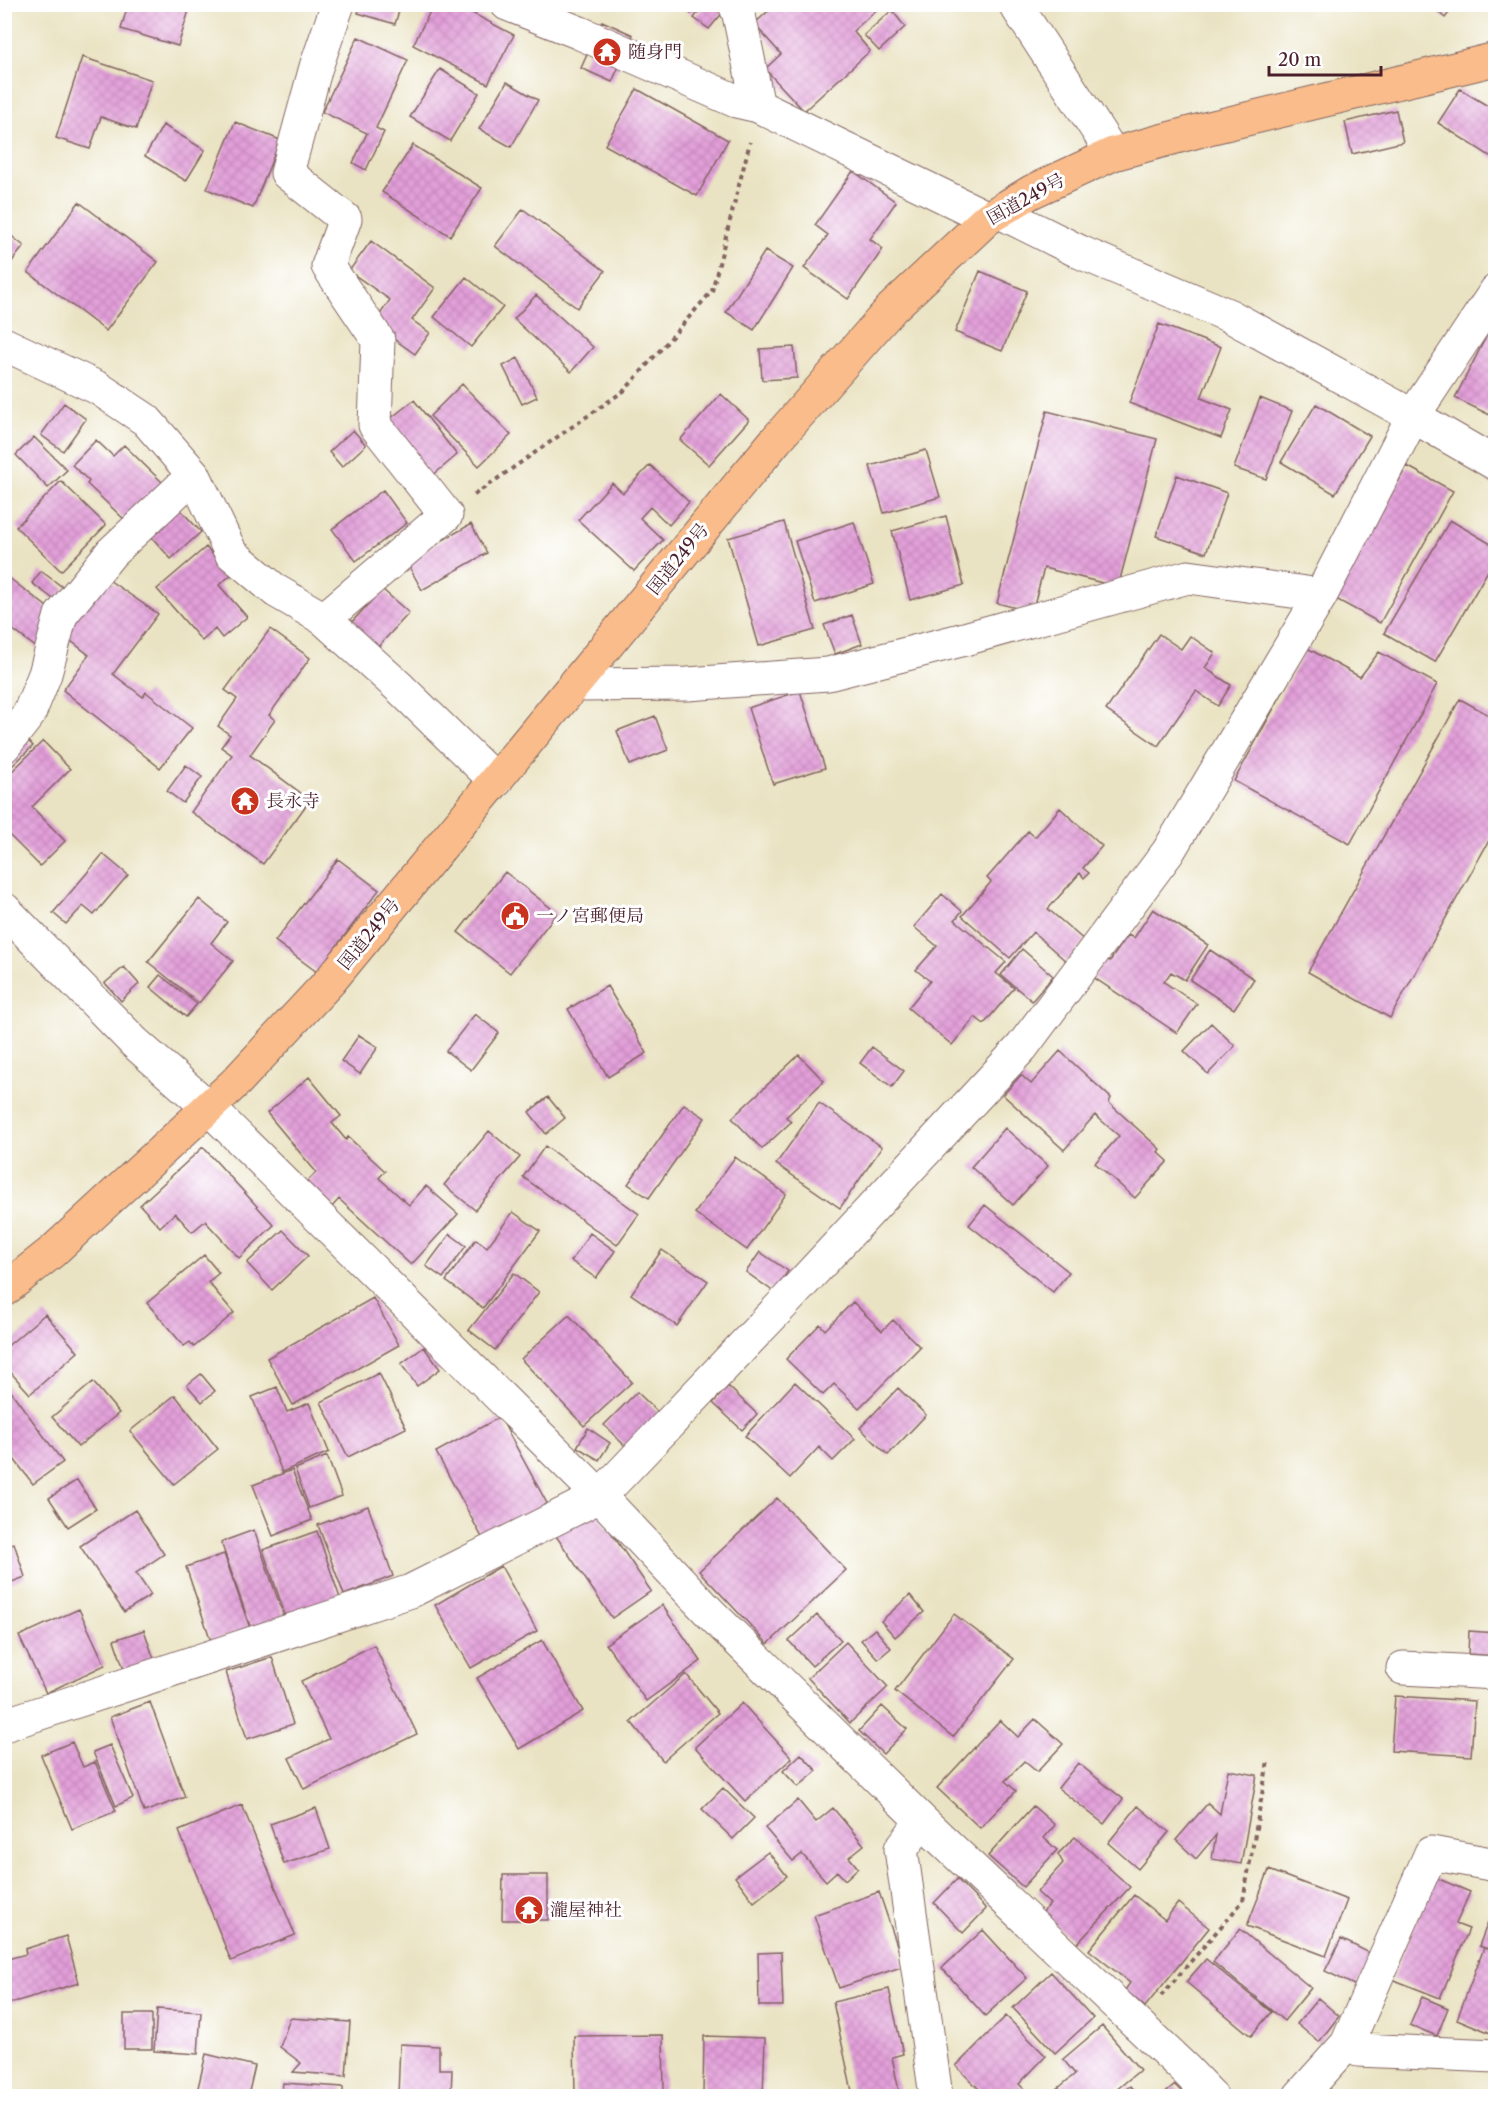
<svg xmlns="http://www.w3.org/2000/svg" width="1500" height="2101" font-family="'Libre Caslon Text','Noto Serif JP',serif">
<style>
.building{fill:url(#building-cross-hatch)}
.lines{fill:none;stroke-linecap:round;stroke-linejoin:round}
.minor-casing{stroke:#826460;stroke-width:35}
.tertiary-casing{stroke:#826460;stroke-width:35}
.trunk-casing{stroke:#826460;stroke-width:35}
.path{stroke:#826460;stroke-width:4;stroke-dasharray:4.5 4.5;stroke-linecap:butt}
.minor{stroke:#fff;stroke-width:33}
.tertiary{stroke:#fff;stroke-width:33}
.trunk{stroke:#f9bc8a;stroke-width:33}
.labels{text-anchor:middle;stroke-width:6;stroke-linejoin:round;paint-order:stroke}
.poi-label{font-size:18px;fill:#4a1f2b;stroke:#fff;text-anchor:start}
.street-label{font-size:18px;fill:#4a1f2b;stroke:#fff}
</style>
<defs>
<pattern id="building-cross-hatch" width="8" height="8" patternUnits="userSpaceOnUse" patternTransform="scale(1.5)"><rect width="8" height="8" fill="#e29fd9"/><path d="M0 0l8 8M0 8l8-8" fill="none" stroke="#c388ba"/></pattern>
</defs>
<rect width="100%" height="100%" fill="#fff"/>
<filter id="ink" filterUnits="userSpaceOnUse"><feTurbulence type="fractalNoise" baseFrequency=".0167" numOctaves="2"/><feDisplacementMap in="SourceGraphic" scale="12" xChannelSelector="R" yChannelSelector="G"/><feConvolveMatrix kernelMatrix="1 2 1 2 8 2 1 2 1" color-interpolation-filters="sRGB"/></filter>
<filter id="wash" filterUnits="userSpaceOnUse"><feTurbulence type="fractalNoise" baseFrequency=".008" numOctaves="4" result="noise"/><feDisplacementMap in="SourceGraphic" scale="24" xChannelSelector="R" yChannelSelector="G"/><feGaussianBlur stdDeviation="1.35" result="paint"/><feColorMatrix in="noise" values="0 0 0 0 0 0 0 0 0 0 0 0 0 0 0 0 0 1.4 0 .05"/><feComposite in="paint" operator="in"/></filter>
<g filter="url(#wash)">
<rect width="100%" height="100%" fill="#eae3c3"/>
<g id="blocks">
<!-- building -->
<path class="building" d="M128,4H191L178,46L121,29Z
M361,4H401L395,24L358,13Z
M434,4H455L514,35L488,84L413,45Z
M678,4H699L691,14Z
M705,4H715L724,11L709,29L694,18Z
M776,4H883L853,31L870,51L804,111L765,69L781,54L754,24Z
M1429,4H1456L1445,18Z
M892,10L905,27L879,51L864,35Z
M602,21L633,35L612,82L581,68Z
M358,37L408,60L376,128L384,132L366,170L353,163L367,133L322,112Z
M82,57L152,80L136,129L101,117L90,149L56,138Z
M440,69L479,93L450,141L410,117Z
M507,82L538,100L511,147L479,129Z
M637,89L728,140L697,196L605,145Z
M1460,89L1496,111V160L1438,123Z
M1396,110L1403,142L1352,154L1345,122Z
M235,122L280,140L253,208L207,189Z
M163,125L205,150L186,181L145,156Z
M413,145L482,188L450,236L382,192Z
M853,171L896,202L870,239L883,249L848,299L804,268L828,235L815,225Z
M79,202L158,262L106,331L28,272Z
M523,209L605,271L577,308L495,246Z
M4,230L24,246L6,269L4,268Z
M371,241L435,288L412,320L430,333L415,354L391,337L394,333L376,320L390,300L349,271Z
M765,251L793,268L754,330L726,312Z
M980,271L1027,291L1002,351L955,332Z
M466,277L503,307L471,347L434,317Z
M536,295L593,347L571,372L514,319Z
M1159,324L1221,347L1201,398L1232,410L1221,438L1129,403Z
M1491,327L1496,329V418L1455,398Z
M794,347L797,378L762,380L760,349Z
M518,358L537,397L522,404L503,366Z
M462,384L511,435L479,466L430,416Z
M721,394L749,420L709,465L680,440Z
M1260,398L1292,411L1266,479L1234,468Z
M414,400L457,455L431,477L386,422Z
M64,403L86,419L63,451L41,435Z
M1316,404L1370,436L1335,494L1281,462Z
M1047,411L1157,439L1118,587L1044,568L1032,612L997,603Z
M353,430L366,445L342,467L329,452Z
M34,437L67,470L48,488L16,455Z
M96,440L113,456L124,445L164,484L127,522L87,484L89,481L72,465Z
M926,450L940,497L884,513L870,466Z
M650,465L689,502L669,525L650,507L640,518L663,540L634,571L578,520L612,483L623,493Z
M1407,466L1453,491L1380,623L1334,598Z
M1177,475L1227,493L1206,553L1156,536Z
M61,481L106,525L61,571L16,527Z
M383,490L407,523L356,561L332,529Z
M177,506L201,532L171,559L148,533Z
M946,516L964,585L910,600L892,531Z
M1450,520L1496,547V557L1435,662L1384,633Z
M784,522L815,630L759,646L728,538Z
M854,522L874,584L815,603L795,541Z
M471,524L487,553L422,590L406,561Z
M206,547L231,575L219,585L247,617L222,638L215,629L202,641L157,589Z
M41,571L65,589L56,601L32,583Z
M4,574L55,613L37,648L4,623Z
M103,576L158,614L113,674L143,697L146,692L192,728L160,768L63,690L89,655L62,634Z
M382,589L409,613L376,649L350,624Z
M852,615L862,644L835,654L824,625Z
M270,629L310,658L269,715L275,720L250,755L310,800L263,864L191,812L232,755L221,747L230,735L218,726L237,699L225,690Z
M1159,634L1181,649L1190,636L1215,653L1205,668L1231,685L1218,706L1196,691L1158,746L1106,710Z
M1307,648L1360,677L1379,652L1437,684L1350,844L1234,781Z
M800,691L825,768L773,784L748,708Z
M1460,699L1496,719V828L1390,1018L1308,972Z
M655,716L668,750L630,765L617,731Z
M26,738L33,746L10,768L4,762V756Z
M43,741L70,769L32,807L65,841L40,866L4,830V779Z
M186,765L202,777L183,803L167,791Z
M1060,808L1102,846L1083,868L1089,873L1084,878L1080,873L1048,909L1085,941L1067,962L1033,932L1010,958L962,916L991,882L987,878L1028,831L1035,837Z
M103,854L128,875L94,915L83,906L66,924L53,913Z
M338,859L379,890L317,972L275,941Z
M505,872L557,913L510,973L458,932Z
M942,894L962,911L955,920L1006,962L996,973L1014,988L984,1024L975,1017L952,1045L908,1008L930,981L916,970L937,946L914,927Z
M199,899L227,922L211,943L233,961L199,1003L148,962Z
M1153,909L1208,945L1185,980L1171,972L1164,982L1197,1004L1177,1033L1093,977L1106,959L1110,961L1128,935L1134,938Z
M1022,949L1053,976L1032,1001L1001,975Z
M1210,950L1254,979L1234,1009L1190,980Z
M124,967L139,984L121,1001L105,983Z
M160,975L197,1004L186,1017L150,987Z
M607,986L647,1053L608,1077L568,1009Z
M475,1014L499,1033L471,1070L446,1051Z
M1211,1023L1235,1046L1208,1074L1184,1051Z
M359,1035L378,1047L360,1074L341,1061Z
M872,1047L904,1071L892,1087L860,1063Z
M1060,1051L1111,1098L1109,1103L1160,1149L1158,1152L1168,1161L1135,1198L1095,1163L1119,1136L1095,1115L1064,1150L1003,1095L1021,1075L1031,1084Z
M799,1055L824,1081L786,1117L791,1122L762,1149L732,1118Z
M309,1077L341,1116L332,1123L346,1140L348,1137L385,1171L379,1178L409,1205L426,1186L458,1214L411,1265L339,1199L330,1209L304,1185L316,1172L267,1113Z
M548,1097L565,1118L546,1134L529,1112Z
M819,1103L882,1147L840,1208L776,1164Z
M684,1104L705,1118L649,1198L628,1184Z
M1005,1128L1048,1166L1013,1205L971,1167Z
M489,1131L520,1157L475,1210L444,1185Z
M545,1146L639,1214L617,1245L523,1177Z
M203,1147L274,1225L239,1258L205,1221L192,1232L175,1213L160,1227L140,1205Z
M735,1157L786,1194L747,1250L695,1213Z
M985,1205L1069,1272L1053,1292L969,1225Z
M513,1212L540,1231L483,1308L446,1281L476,1239L487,1247Z
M283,1230L308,1256L272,1290L247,1263Z
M590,1233L615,1251L596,1278L571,1261Z
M450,1234L466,1246L443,1278L426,1266Z
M662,1250L708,1281L677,1326L631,1294Z
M760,1252L788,1271L774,1292L746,1272Z
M204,1255L219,1273L208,1282L234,1313L194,1347L190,1342L184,1346L147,1303Z
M514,1273L539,1292L495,1350L469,1330Z
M373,1298L399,1345L293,1405L267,1358Z
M853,1302L882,1331L893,1320L920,1347L859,1408L834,1384L823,1395L786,1359L820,1324L825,1330Z
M45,1314L78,1352L30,1394L4,1365V1349Z
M569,1315L632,1382L584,1426L521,1359Z
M424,1347L440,1369L417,1386L401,1364Z
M379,1373L406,1428L348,1457L321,1402Z
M201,1374L215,1391L202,1402L187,1385Z
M4,1382L63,1462L33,1484L4,1446Z
M93,1382L119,1413L78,1447L52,1417Z
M795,1382L855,1439L833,1461L819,1447L790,1478L745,1436Z
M728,1386L757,1414L742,1430L713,1403Z
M277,1387L287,1412L309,1403L329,1452L282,1472L252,1397Z
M898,1388L926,1415L888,1455L860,1428Z
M637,1392L663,1417L630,1451L604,1425Z
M175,1395L218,1449L174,1484L130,1431Z
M500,1417L549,1507L485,1543L436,1452Z
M588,1428L610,1443L599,1460L577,1447Z
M327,1456L342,1496L309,1508L295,1469Z
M292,1470L312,1520L273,1536L253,1485Z
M77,1480L96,1509L68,1527L49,1498Z
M777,1498L846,1570L768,1644L699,1571Z
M368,1506L393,1576L344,1595L318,1525Z
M593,1506L651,1591L612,1618L554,1533Z
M135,1510L164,1554L136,1573L151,1595L124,1612L80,1546Z
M254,1530L284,1617L251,1629L221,1542Z
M317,1531L340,1598L286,1617L263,1550Z
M14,1543L25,1577L4,1585V1546Z
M224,1554L250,1628L211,1641L186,1567Z
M501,1566L537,1631L471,1668L435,1605Z
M910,1595L924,1612L895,1637L881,1621Z
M662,1605L701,1661L646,1701L606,1644Z
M79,1609L105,1665L46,1693L19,1636Z
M954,1614L1014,1659L953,1737L895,1691Z
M817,1615L841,1640L812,1666L789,1641Z
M875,1629L891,1648L878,1659L861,1640Z
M144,1630L155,1662L125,1672L114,1640Z
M1469,1631L1496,1633V1656L1468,1654Z
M542,1640L583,1711L519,1749L477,1678Z
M846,1642L888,1687L850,1723L808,1678Z
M374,1645L417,1734L304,1789L289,1758L329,1739L301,1681Z
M272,1657L293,1724L247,1739L226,1672Z
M686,1674L718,1713L663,1761L631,1722Z
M1395,1696L1475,1701L1471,1756L1391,1751Z
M150,1702L185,1797L144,1812L110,1717Z
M742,1703L792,1758L745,1801L695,1747Z
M882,1706L907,1729L883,1754L859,1731Z
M1035,1719L1063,1744L1037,1772L1024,1761L1005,1781L1016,1791L980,1828L937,1788L1000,1720L1018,1737Z
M72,1742L83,1767L95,1762L116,1811L72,1829L41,1755Z
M110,1745L133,1798L116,1806L93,1752Z
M801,1754L817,1771L798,1787L783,1771Z
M1078,1763L1123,1799L1104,1824L1058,1788Z
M1228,1770L1257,1775L1241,1864L1212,1859L1216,1835L1196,1859L1176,1840L1208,1803L1220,1814Z
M723,1788L754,1818L733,1839L702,1809Z
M798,1800L816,1822L833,1808L864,1845L849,1857L858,1868L845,1880L837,1871L826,1881L802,1854L793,1861L765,1828Z
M242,1805L295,1935L231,1961L179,1831Z
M1033,1806L1055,1825L1044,1838L1057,1850L1023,1887L988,1856Z
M1138,1806L1169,1832L1138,1869L1108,1843Z
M316,1808L330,1849L284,1864L270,1824Z
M1075,1837L1130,1887L1077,1944L1042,1913L1050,1904L1037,1892L1063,1863L1058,1854Z
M768,1852L787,1876L754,1902L735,1877Z
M1269,1870L1347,1900L1326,1956L1247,1926Z
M503,1875H548V1920H502Z
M1434,1877L1470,1892L1456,1924L1469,1929L1440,1998L1392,1979Z
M957,1879L986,1909L963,1933L934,1903Z
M879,1892L904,1966L839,1988L814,1915Z
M1134,1895L1165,1920L1178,1903L1209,1928L1145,2007L1125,1990L1130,1983L1089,1950Z
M1491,1914L1496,1916V2027L1493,2034L1457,2019L1484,1948L1491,1950L1479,1946Z
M1240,1929L1311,1988L1284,2021L1213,1962Z
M983,1930L1027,1978L985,2016L942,1968Z
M66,1936L79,1983L4,2005V1960L26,1954L25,1949Z
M1341,1939L1372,1954L1356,1986L1325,1971Z
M781,1952L783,2006H759L758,1953Z
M1206,1959L1271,2012L1251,2036L1186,1982Z
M1051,1972L1093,2018L1055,2053L1013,2008Z
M889,1989L903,2054L892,2057L900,2096H853L833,2002Z
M1422,1997L1448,2008L1437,2036L1410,2025Z
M1318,1998L1339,2016L1319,2042L1297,2024Z
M157,2009L201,2012L198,2054L154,2051Z
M124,2014H152V2049H124Z
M1006,2016L1046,2056L1019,2084L1028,2093L1025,2096H986L956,2066Z
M290,2018L350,2022L346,2076L293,2072L301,2063L280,2047Z
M1102,2026L1140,2070L1109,2096H1051L1050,2095L1075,2074L1063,2059Z
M663,2035L664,2095L575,2096L574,2036Z
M704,2036L765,2038L763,2096H703Z
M400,2044L439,2046V2069H452L451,2096L398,2095Z
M206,2054L255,2066L248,2096H196Z
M283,2083L343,2087V2096H281Z
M1175,2085L1186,2096H1162Z
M1130,2086L1139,2096H1118Z"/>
</g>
</g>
<g filter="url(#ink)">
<use href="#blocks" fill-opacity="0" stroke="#826460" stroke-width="1.5"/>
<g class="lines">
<!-- minor casing -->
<g class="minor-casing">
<path id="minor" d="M507,4L580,33L736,101L758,106L988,218
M735,4L739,15L758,106
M1015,4L1113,154
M1000,212L1080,252L1230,316L1413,416L1496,464
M4,344L98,388L146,420L194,475L231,553L276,591L324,619L400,688L496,781
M324,619L446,515L375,425L378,340L328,266L345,219L287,173L316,67L338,4
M576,685L688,684L828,674L961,640L1188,577L1321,595
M4,746L29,714L45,674L61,615L111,553L194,475
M208,1107L600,1496L711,1614L922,1821L1185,2069L1211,2096
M1403,1668L1496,1673
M4,1725L411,1591L600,1496L784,1303L1022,1047L1168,852L1321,595L1413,416L1496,291
M922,1821L901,1849L936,2096
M1347,2044L1358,2050L1496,2056
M1300,2096L1347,2044L1431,1853L1496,1865"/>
</g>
<!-- tertiary casing -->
<g class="tertiary-casing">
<path id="tertiary" d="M4,909L135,1043L208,1107"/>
</g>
<!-- trunk casing -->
<g class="trunk-casing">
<path id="trunk" d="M4,1290L52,1252L236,1082L330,981L776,440L892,308L988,218L1031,192L1113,154L1209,128L1496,59"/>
</g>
<!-- path -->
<path class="path" d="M474,495L625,390L712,291L750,142
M1161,1996L1243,1901L1268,1761"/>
<!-- minor -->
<use href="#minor" class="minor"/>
<!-- tertiary -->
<use href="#tertiary" class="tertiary"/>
<!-- trunk -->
<use href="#trunk" class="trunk"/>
</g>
</g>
<!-- icons -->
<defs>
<g id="temple-disc" transform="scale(1.5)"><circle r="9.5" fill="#c8321e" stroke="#fff"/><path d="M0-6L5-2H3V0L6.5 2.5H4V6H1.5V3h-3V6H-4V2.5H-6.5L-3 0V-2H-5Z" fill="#fff"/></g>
<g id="civic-disc" transform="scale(1.5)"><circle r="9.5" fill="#c8321e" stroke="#fff"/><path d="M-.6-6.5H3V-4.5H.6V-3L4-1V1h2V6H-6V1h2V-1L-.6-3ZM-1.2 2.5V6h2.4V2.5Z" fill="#fff"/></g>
</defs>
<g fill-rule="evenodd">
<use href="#temple-disc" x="607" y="52"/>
<use href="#temple-disc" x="245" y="801"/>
<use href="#civic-disc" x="515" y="916"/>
<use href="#temple-disc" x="529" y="1910"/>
</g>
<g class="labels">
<!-- poi labels -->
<g class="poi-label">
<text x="628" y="58">随身門</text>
<text x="266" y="807">長永寺</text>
<text x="536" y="922">一ノ宮郵便局</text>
<text x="550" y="1916">瀧屋神社</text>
</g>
<!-- street labels -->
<g class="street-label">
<text transform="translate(1026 199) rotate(-29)" y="6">国道249号</text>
<text transform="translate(678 559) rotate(-51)" y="6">国道249号</text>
<text transform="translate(369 934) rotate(-51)" y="6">国道249号</text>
</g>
</g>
<!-- margin -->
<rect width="1500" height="2101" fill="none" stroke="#fff" stroke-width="24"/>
<!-- scale -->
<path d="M1269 66v9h112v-9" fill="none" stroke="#4a1f2b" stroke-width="3"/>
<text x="1278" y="66" font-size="18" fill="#4a1f2b" stroke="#ffffff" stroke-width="4.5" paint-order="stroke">20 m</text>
</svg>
